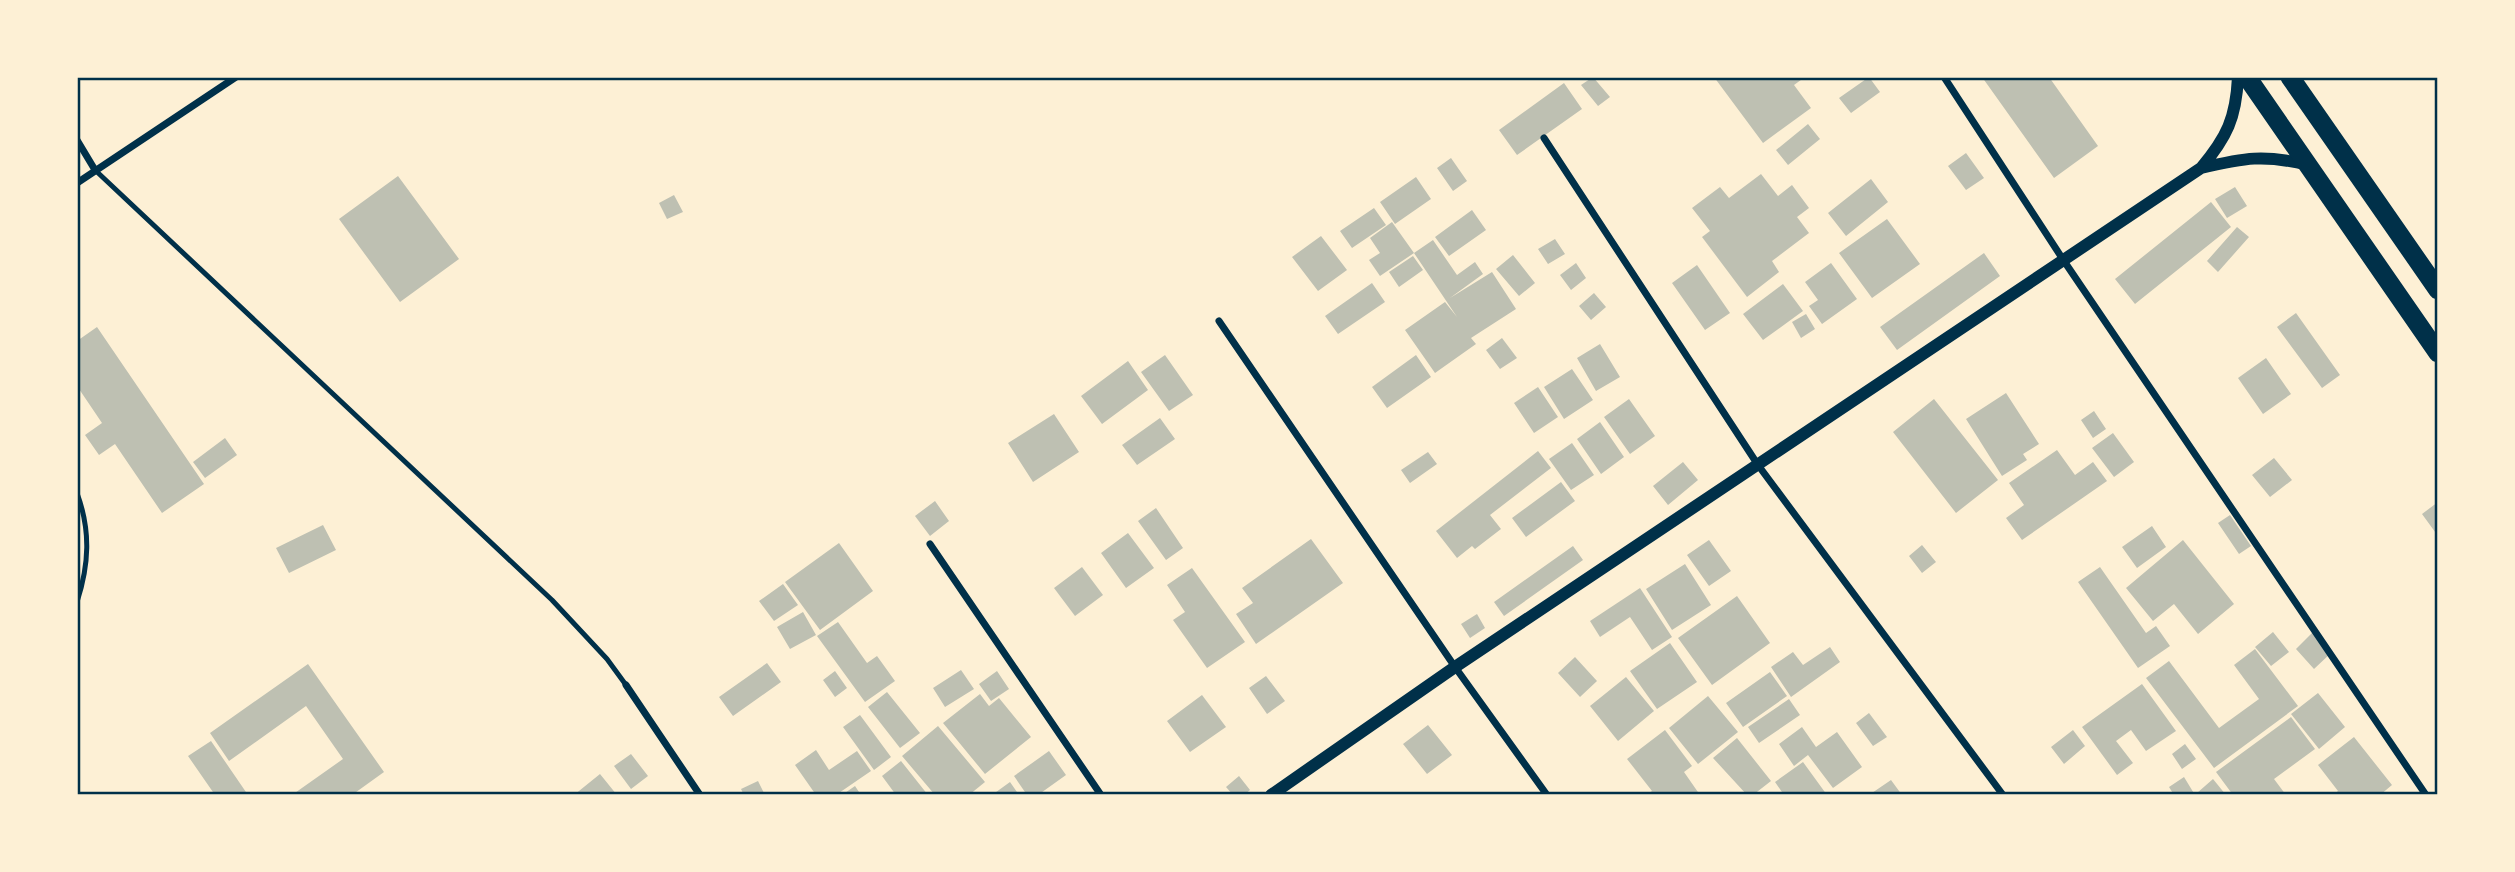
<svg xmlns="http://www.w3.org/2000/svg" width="2515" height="872" font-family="'Archivo Narrow',sans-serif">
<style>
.building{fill:#bec0b2}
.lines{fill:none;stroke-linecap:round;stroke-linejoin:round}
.service{stroke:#003049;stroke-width:5}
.minor{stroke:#003049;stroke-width:7}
.tertiary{stroke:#003049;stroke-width:12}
.trunk{stroke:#003049;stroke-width:19}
.neatline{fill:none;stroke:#003049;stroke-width:2.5}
</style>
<rect width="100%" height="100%" fill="#fdf0d5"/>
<!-- building -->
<path class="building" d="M1593,77L1610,97L1598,106L1581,85Z
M1714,77H1805L1794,85L1811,108L1763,143Z
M1869,77L1880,92L1851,113L1839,98Z
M1982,77H2049L2098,146L2054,178Z
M1564,83L1582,109L1517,155L1499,130Z
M1808,124L1820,139L1788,165L1776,150Z
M1966,153L1984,178L1966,190L1948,166Z
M1451,158L1467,181L1453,191L1437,168Z
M1761,174L1778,196L1792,185L1809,208L1797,217L1809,233L1772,261L1779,272L1747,297L1702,237L1710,231L1692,208L1720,187L1729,198Z
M398,176L459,259L400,302L339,219Z
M1416,177L1431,199L1395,224L1380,202Z
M1871,179L1888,202L1846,236L1828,213Z
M2235,187L2247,206L2227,218L2215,199Z
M674,195L683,212L667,219L659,203Z
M2211,202L2231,227L2135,304L2115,279Z
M1374,208L1386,225L1352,248L1340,231Z
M1472,210L1486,230L1449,256L1435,237Z
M1887,219L1920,264L1872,298L1839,253Z
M1392,222L1414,253L1380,276L1369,260L1380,253L1370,238Z
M2237,227L2249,237L2218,272L2207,261Z
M1321,236L1347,270L1318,291L1292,257Z
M1555,239L1565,254L1548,264L1538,249Z
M1433,240L1457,275L1475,262L1483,274L1450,298L1492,272L1516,309L1471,338L1476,344L1435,373L1405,330L1445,302L1457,317L1414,253Z
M1984,253L2000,276L1897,350L1880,327Z
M1513,255L1535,283L1519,296L1496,269Z
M1413,256L1423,270L1399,287L1389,272Z
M1576,263L1586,278L1571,290L1560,275Z
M1831,263L1857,299L1822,324L1809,306L1818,300L1805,282Z
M1697,265L1730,313L1705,330L1672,283Z
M1372,283L1385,302L1338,334L1325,316Z
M1783,284L1803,311L1763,340L1743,314Z
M1594,293L1606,307L1591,320L1579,306Z
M2296,313L2340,375L2322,388L2277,327Z
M1806,314L1815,329L1801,338L1792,322Z
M97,327L204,484L162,513L115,444L99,455L85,435L102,423L77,386V341Z
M1502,338L1517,358L1500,369L1486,350Z
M1600,344L1620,377L1596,391L1577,358Z
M1165,355L1193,395L1169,411L1141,372Z
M1416,355L1431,377L1387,408L1372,387Z
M2266,358L2291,394L2263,414L2238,378Z
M1128,361L1148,390L1102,424L1081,396Z
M1572,369L1593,400L1564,419L1544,387Z
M1538,387L1558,417L1534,433L1514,403Z
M2006,393L2039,444L2023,454L2027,460L2002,476L1966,419Z
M1629,399L1655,436L1630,454L1604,417Z
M1934,399L1998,480L1956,513L1893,432Z
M2094,411L2106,429L2093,438L2081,420Z
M1054,414L1079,452L1033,482L1008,443Z
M1160,418L1175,439L1137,465L1122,445Z
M1600,422L1624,457L1601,474L1577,439Z
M2113,433L2134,462L2114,477L2092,448Z
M225,438L237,455L205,478L193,462Z
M1572,443L1594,475L1571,490L1549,459Z
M2057,450L2075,475L2093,462L2107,481L2022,540L2006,518L2024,505L2009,483Z
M1538,451L1551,468L1490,515L1501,529L1475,549L1472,546L1457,558L1436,531Z
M1428,452L1437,464L1410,483L1401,470Z
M2274,458L2292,480L2270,497L2252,475Z
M1683,462L1698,480L1668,505L1653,486Z
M1561,482L1575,501L1526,537L1512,518Z
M935,501L949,521L930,536L915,516Z
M2438,502V536L2422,514Z
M1156,508L1183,548L1166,560L1138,521Z
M2230,515L2251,546L2239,554L2218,523Z
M323,525L336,550L289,573L276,548Z
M2152,526L2166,547L2137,568L2122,547Z
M1128,533L1154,568L1126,588L1101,553Z
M1311,539L1343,583L1256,644L1236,614L1253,603L1242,588Z
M1709,540L1731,571L1709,586L1687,555Z
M2183,540L2234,604L2198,634L2174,604L2153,621L2126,588Z
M839,543L873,591L820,630L785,582Z
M1922,545L1936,562L1922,573L1909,556Z
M1573,546L1583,560L1504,616L1494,602Z
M1685,564L1711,605L1672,630L1646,589Z
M1082,567L1103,595L1075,616L1054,588Z
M2100,567L2146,633L2156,626L2170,646L2138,668L2078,582Z
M1192,568L1245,642L1207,668L1173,620L1185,612L1167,585Z
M783,584L798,605L774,621L759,601Z
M1640,588L1672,637L1652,650L1630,617L1600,637L1590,621Z
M1737,596L1770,643L1712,685L1678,638Z
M803,612L816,635L790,649L777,627Z
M1477,614L1485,628L1470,638L1461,624Z
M838,622L867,663L877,656L895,681L865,702L817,636Z
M2273,632L2289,652L2271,666L2255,647Z
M2313,632L2332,652L2314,669L2296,649Z
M1670,643L1697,682L1657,709L1630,671Z
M1830,647L1840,662L1791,697L1771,667L1793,652L1803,665Z
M2255,649L2298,706L2214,768L2146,678L2169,661L2219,728L2259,699L2234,665Z
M1575,657L1597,681L1580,697L1558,673Z
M767,663L781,682L733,716L719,697Z
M308,664L384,772L352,795H292L343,759L306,706L229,761L210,733Z
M961,670L974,689L945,707L933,688Z
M835,671L847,688L835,697L823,680Z
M997,671L1009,689L991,701L979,684Z
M1770,672L1787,696L1743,727L1726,703Z
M1266,676L1285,701L1267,714L1249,688Z
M1626,677L1654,711L1618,741L1590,706Z
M2142,684L2176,731L2146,751L2131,730L2116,741L2133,763L2117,775L2082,727Z
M887,692L920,733L900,748L868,707Z
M2318,693L2345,727L2319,749L2291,714Z
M980,694L989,706L999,698L1031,737L985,774L943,723Z
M1202,695L1226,727L1190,752L1167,721Z
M1708,696L1738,732L1698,764L1669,728Z
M1789,699L1800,715L1759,743L1748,727Z
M1869,713L1887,737L1873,746L1856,723Z
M860,715L891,757L874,770L843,727Z
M2291,717L2315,749L2274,779L2286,795H2233L2216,772Z
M1428,725L1452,755L1427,774L1403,744Z
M938,726L985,782L969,795H935L902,756Z
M1802,727L1816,747L1837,732L1862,767L1833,788L1808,755L1794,766L1779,744Z
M1665,730L1692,766L1684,772L1700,795H1646L1652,791L1627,759Z
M2073,730L2085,746L2064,764L2051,747Z
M2354,737L2392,785L2380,795H2333L2338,791L2318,765Z
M1737,738L1771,781L1753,795H1747L1713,758Z
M211,741L248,795H215L188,756Z
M2185,744L2196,759L2182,769L2172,754Z
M816,750L829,770L857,751L871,771L836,795H816L795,765Z
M1049,751L1066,775L1038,795H1027L1014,776Z
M631,754L648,776L631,789L614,766Z
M901,761L928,795H896L882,776Z
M1803,762L1827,795H1784L1775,782Z
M600,774L617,795H574Z
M1239,776L1250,790L1244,795H1233L1226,787Z
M2184,777L2195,795H2174L2169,787Z
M2213,779L2226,795H2199L2197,793Z
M1891,780L1902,795H1869Z
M758,781L765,795H744L741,789Z
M1010,782L1019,795H992Z
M855,786L861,795H842Z"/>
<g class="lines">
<!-- service -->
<path class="service" d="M95,170L552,600L607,659L626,685
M77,493C91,531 89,565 77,602"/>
<!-- minor -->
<path class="minor" d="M1944,77L2064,261L2426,795
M1544,138L1758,465L2003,795
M77,140L95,170
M77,183L236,77
M1219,321L1455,667L1547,795
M930,544L1101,795
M626,685L700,795"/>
<!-- tertiary -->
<path class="tertiary" d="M2201,168C2244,158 2264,154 2308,165
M1271,795L1455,667L2201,168C2227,137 2236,118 2238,77"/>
<!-- trunk -->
<path class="trunk" d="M2247,77L2438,353
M2290,77L2438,290"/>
</g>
<!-- border -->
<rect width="2515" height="872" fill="none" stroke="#fdf0d5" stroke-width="158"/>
<rect x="79" y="79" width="2357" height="714" class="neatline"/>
</svg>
